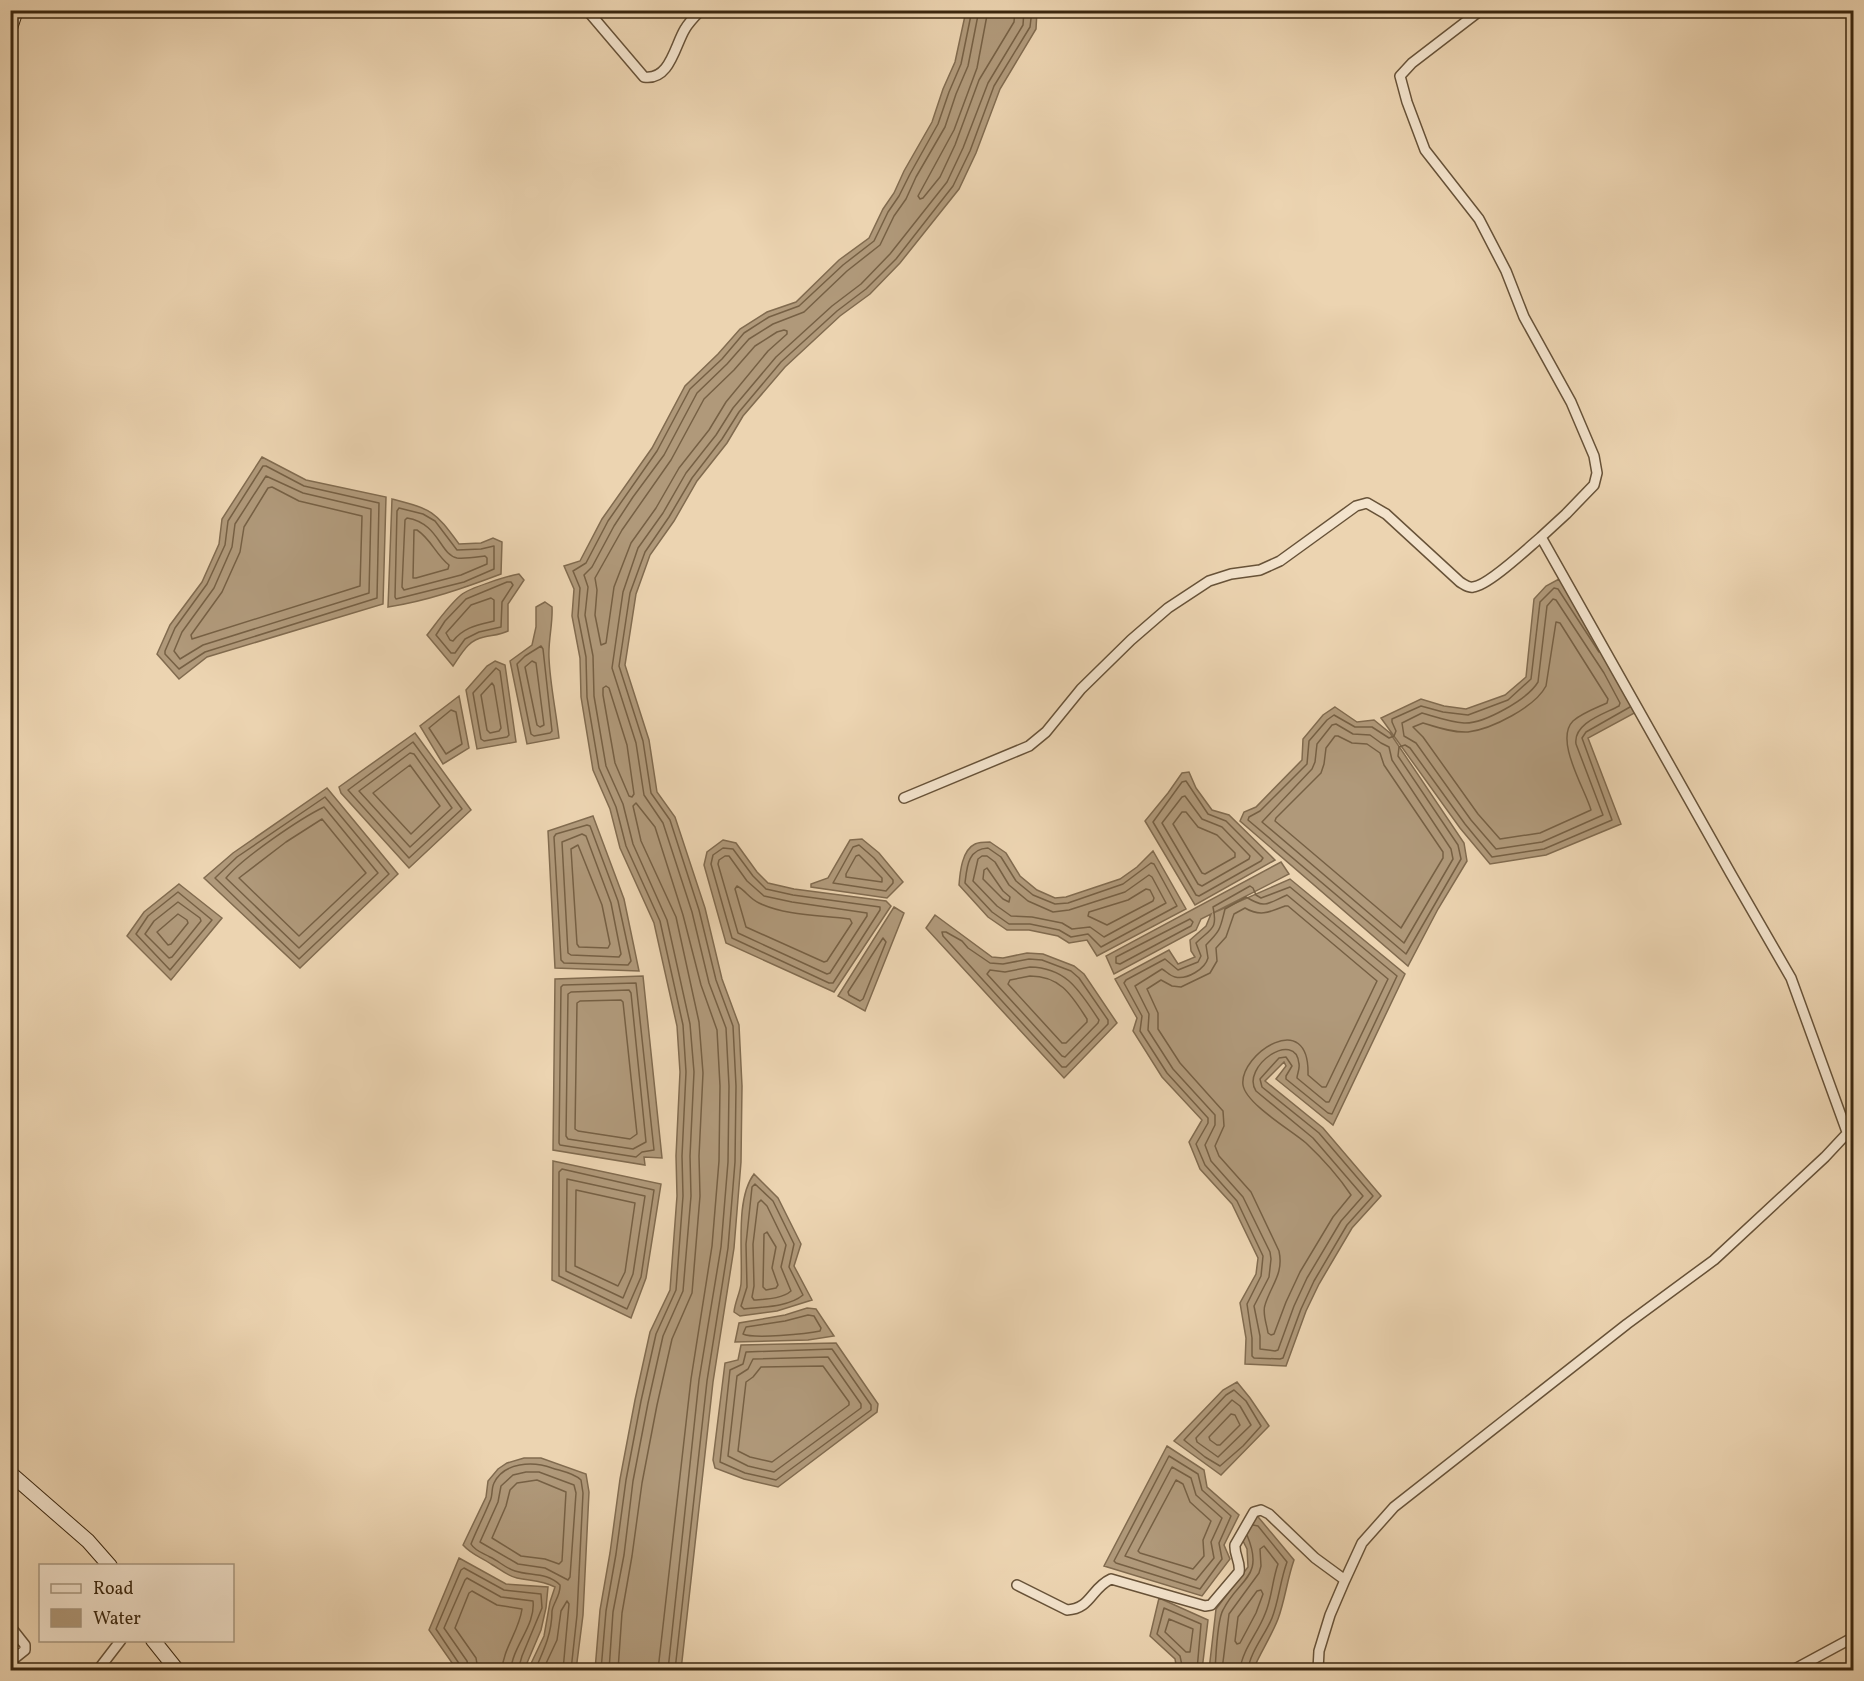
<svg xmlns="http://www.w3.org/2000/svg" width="1864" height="1681" font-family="Vollkorn,serif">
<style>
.water{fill:#b0997a;stroke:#816b4f;stroke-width:1.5}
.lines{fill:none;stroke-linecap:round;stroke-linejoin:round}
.shore{stroke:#766044;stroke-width:1.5}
.street-casing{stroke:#675238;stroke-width:12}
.secondary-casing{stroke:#3b270f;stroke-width:16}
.street{stroke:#f3e3cc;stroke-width:9}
.secondary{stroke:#f3e3cc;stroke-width:14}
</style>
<rect width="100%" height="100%" fill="#ecd4b1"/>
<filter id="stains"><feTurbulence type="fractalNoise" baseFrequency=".00333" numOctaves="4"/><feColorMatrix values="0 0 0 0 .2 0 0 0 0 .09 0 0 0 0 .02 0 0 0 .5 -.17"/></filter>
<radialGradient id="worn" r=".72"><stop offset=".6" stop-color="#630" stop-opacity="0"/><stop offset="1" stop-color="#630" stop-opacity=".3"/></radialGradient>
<!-- water -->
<path class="water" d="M966,11H1037L1036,29L1000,89L976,153L959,189L900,263L870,294L840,316L785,367L743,416L727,443L697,481L674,521L650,555L636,594L625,665L649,740L657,792L675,817L705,908L722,979L739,1025L742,1086L741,1162L734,1248L713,1382L681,1670H595L600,1610L610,1553L620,1479L635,1400L650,1332L670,1290L677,1196L676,1156L680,1072L677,1026L654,923L620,848L610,809L593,770L581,697L580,658L572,616L574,589L564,566L580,561L602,519L652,448L685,386L718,354L740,329L767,312L796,302L839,260L869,238L883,209L894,193L904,171L932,122L943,89L955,62Z
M262,457L306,480L386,497L383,604L207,657L179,679L157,654L170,625L202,582L219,544L222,519Z
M392,499C433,510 434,510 459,544L481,543L493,538L502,542L501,574C464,588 427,601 388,607Z
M519,574L524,580L508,604V631C500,635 493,635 484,637C468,640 462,653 453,666L427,635C438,621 448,606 461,595C469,588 508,576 519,574Z
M1559,579L1616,666L1640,710L1588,738L1621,824L1546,855L1490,864L1460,828L1381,718L1421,699L1444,706L1466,709L1505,695L1526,677L1534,599L1546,586Z
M545,602L552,607C553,624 548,640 549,658C550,684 556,711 559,738L527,744L510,661L532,645L536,627V607Z
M495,661L505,665L516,742L477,749L466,690L487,666Z
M459,696L469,748L443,764L420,726Z
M1335,707L1357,722L1374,720L1390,733L1464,843L1467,861L1438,909L1408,966L1240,821L1244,812L1256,807L1302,760L1303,739L1323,715Z
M415,733L471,810L409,868L341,793L339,787Z
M1189,772L1196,788L1212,810L1229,815L1275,860L1195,905L1145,821L1168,793L1182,773Z
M327,788L398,874L300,968L204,878L233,853Z
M593,816L624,899L639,971L555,968L548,831Z
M862,839L879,853L903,882L887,898L811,887V884L828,878L850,840Z
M723,840L736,843L757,872L768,883L794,889L886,901L891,906L834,992L726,943L704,865L707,852Z
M990,842L1006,853L1020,876L1037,890L1055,898L1066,897L1120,879L1137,867L1153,851L1186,909L1097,956L1087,940L1069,943L1058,936L1029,930H1007L988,917L959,885C960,872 962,850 975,844C979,842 986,842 990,842Z
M1281,862L1289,874L1213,913L1290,879L1405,974L1333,1125L1276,1079L1286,1066L1284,1062L1265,1081L1323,1128L1381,1196L1352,1228L1319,1284L1306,1311L1286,1366L1245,1364L1246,1338L1240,1303L1256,1274L1258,1258L1232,1204L1200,1169L1189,1142L1202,1120L1162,1077L1133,1031L1137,1018L1115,979L1169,950L1178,964L1195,957L1191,951L1190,940L1206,926L1211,914L1201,919L1196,930L1114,974L1106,956Z
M179,884L222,918L171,980L127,936L144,912Z
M894,907L904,913L865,1011L838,996Z
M935,915L992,957L1003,958L1027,953L1043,954L1074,966L1084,974L1117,1023L1064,1078L926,928Z
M643,976L662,1158L644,1157L645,1165L553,1150L555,979Z
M553,1161L661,1184L646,1278L631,1318L552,1280Z
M754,1174L778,1198L801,1244L794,1266L812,1300L777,1311L740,1316L734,1312C735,1302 740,1293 741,1284C743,1253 735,1199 754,1174Z
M807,1308L816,1309L834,1336L808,1340L735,1342L739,1323L785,1315Z
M836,1343L878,1404L877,1412L778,1487L744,1479L715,1468L713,1460L725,1363L738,1360L741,1345Z
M1237,1382L1250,1398L1269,1426L1221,1475L1174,1441L1223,1390Z
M1167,1446L1204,1470L1207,1487L1239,1515L1224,1545L1230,1559L1202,1596L1104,1566Z
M524,1458H541L586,1474L589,1492L583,1615L576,1670H528L544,1636L550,1602L555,1587C541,1580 532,1581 517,1578C507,1576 500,1569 491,1564C481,1557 472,1555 463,1545L486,1497L488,1481L498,1469L507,1463Z
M1254,1512L1294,1560C1287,1580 1285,1600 1278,1619C1271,1637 1260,1653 1253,1670H1209L1216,1609L1248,1567L1247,1549L1240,1535Z
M459,1558L506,1584L548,1587L546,1608L541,1630L524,1670H457L429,1630Z
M1159,1598L1208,1620L1202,1670H1177L1175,1659L1150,1636Z"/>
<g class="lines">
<!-- shore -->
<path class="shore" d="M988,10L977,68L954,130L918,196L920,199L923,198L940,177L955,145L979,80L1014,22L1015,10
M784,330L787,331V334L768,351L726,402L709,430L679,468L656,508L631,543L614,587L606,643L601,645L595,615L597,590L595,578L622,530L671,460L704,399L734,370L755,346L777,332Z
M263,466H266L304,486L379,503L377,598L205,652L179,669L165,654V651L175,628L207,584L225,545L228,521Z
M266,476L303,493L371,509L369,593L203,645L180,659L174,651L182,632L214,588L232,547L235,524Z
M272,487L299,501L362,516L360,586L192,639L191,635L222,592L240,552L244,527L268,488Z
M399,508L423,514L435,521L457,550L481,549L494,546V569L464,582L396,599L395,597L397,511Z
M407,518C439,523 440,555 457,558C465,559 477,557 485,556L487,558V564L461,575L404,590L402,587L405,520Z
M414,530H417C431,539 436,555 449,565L448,569L416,578H413Z
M507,582H511L513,585L502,602L501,627L479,632L465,639L455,653H451L436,635L445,621L466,599Z
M491,598L494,600V621C478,625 464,627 453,641L450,640L446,633L471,605Z
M1553,599L1556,600L1604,673L1620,703L1619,706C1604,714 1573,723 1576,744L1603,815L1542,842L1496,849L1471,820L1416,743L1404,736L1402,723L1422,713C1436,717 1450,722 1464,723C1484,724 1528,699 1538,682L1547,606Z
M1556,622L1560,623L1608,699L1607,703C1596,708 1582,713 1573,721C1554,740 1585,789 1591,810L1540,833L1500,839L1478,814L1423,737L1413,727L1423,723C1436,727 1453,733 1468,732C1492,729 1535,707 1546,686Z
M541,646L543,649L552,731L550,733L534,736L531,734L517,664L525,656Z
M1599,652L1558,589L1554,588L1540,602L1531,679L1508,700L1468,715L1443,712L1421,706L1392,719V722L1396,731L1394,736L1389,738L1372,727H1355L1334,715L1327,720L1309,741L1307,764L1260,811L1249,817L1248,820L1406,954L1461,859L1458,845L1398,756L1399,747L1405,745L1410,748L1465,824L1492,857L1544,849L1612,820L1582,738L1586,732L1630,707
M532,661L536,663L544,725L540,727L537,725L525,667Z
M496,668L500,671L509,735L507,737L484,741L481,739L473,693Z
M492,683L494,686L501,728L499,731L490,733L487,730L481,695Z
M606,686L609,688L627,745L634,794L632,797L629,796L615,763L603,695V688Z
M451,710L456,712L462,744L446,754L429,728Z
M1336,724L1353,734L1370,735L1381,743L1389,747L1392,760L1451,849L1453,859L1404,943L1262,822L1312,769L1315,762L1317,744L1332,725Z
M1335,736H1338L1352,743L1367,744L1380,753L1384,765L1443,852V858L1401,928L1275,821L1276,818L1321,773L1324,764L1326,748Z
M413,742L462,809L409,858L348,790Z
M410,753L414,754L452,808L410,847L359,791Z
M410,765L440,806L411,834L373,793Z
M1186,781L1208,814L1226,821L1263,858L1261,861L1199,896L1196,895L1153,822L1182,782Z
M1185,796L1202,819L1222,827L1250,856L1249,859L1202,886L1198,884L1162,823L1182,797Z
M325,797L389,874L299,959L215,878L237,857Z
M324,807L378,873L299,948L226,878C242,858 301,818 324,807Z
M1182,812H1186L1198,827L1217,835L1235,853V857L1205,874L1202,873L1173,824Z
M322,819L366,873L299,936L239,878L286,842Z
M587,825L590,826L618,901L631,961L628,965L564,963L561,960L554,837L556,834Z
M582,834L586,836L611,903L621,954L619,957L571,955L568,953L562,842Z
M578,845L602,905L610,944L608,948L579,947L577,944L571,849Z
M859,845L874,858L893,880V883L886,891L833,883L853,847Z
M723,848L733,849L753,876L766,889L793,895L880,907V910L833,983H829L732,938L711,864L713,855Z
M988,848L1001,857L1016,881L1033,895L1055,904L1068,903L1123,884L1151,863L1154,864L1177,906L1101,947L1088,934L1071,937L1059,930L1030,924H1009L992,912L965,883C967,866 968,849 988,848Z
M859,855L882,878V882L846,877V874L856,856Z
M725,856H729L747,881L764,896L792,902L867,913V916L830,973L827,974L738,933L718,864L719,860Z
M982,856H987L995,862L1009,885L1028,901L1053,912L1069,910L1125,892L1149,875L1152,877L1166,903L1104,937L1090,927L1072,929L1062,923L1032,917L1011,916L997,906L973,881L978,859Z
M987,868L1003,891L1010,897L1009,902L1003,899L983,879L984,870Z
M737,886C745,890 750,899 759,903C786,916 821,915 850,919L852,923L827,961L824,962L746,927L735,889Z
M1250,886L1253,888L1256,895L1261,898L1290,887L1397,976L1332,1114L1328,1113L1286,1079V1076L1292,1066L1286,1057L1279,1058L1260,1079L1262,1087L1319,1133L1373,1196L1347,1225L1314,1281L1301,1309L1283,1358L1280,1359L1254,1358L1252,1356V1338L1247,1304L1261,1276L1263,1256L1237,1201L1205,1165L1196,1144L1208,1123V1118L1167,1073L1140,1031L1142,1016L1124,983L1126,980L1165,959L1178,970L1198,962L1201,956L1196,943C1211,928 1218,930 1213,907Z
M1146,889L1150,890L1154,898L1153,901L1107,925L1088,916L1089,912L1128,900Z
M178,892L212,920L170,970L136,934L148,916Z
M1287,895L1388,979L1329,1102H1326L1297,1078C1297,1074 1300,1069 1299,1064C1296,1028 1240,1067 1256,1091L1313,1138L1363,1196L1341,1221L1307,1278L1294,1306L1278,1350L1275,1351L1260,1349V1336L1254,1306L1269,1277L1271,1259L1270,1252L1243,1197L1211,1161L1205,1145L1215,1125V1115L1173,1069L1148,1030L1149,1014L1135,986L1162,969C1166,971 1170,976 1175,977C1187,980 1205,969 1208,958L1206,945C1221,930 1220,929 1225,909L1246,897C1266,909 1266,904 1287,895Z
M178,902L200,918L201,921L172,957L169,958L145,934L154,921Z
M1285,906H1288L1377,981L1326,1087H1322L1308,1075C1310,1007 1239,1054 1243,1085C1246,1104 1291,1130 1306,1143C1322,1158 1339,1177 1351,1195L1333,1217L1300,1272L1286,1302L1274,1334L1271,1335L1268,1333C1267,1325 1262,1313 1265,1305C1271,1285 1284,1274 1279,1251L1251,1192L1219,1156L1215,1146L1224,1126L1223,1111L1180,1063L1158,1029V1013L1147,989L1161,980L1172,986L1181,987L1210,973L1217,961L1216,948L1226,937L1234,914L1245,908C1260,917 1270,912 1285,906Z
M178,914L187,920L188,923L171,944L168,945L157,932Z
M1190,919L1193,922L1191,926L1120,964L1116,963V957Z
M942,932H946L962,941L968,948L990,963L1003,964L1029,959L1042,960L1071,971L1079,978L1108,1020V1024L1066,1067H1062L943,936Z
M883,938L886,942L863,999L860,1001L849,995L848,992Z
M1030,967C1068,968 1080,992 1099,1020L1098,1023L1065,1057L1062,1056L987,974L990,970L1005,972Z
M1030,976C1061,976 1072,996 1087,1019V1022L1066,1043H1062L1008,984L1010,980Z
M636,983L654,1150L642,1152L636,1157L560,1145L559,1143L561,987L563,985Z
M629,990L631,993L646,1142L633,1149L568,1139L566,1136L568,994L571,992Z
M621,1000L623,1002L637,1134L630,1139L578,1131L575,1129L577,1003L580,1001Z
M562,1169L654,1190L641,1277L627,1309L559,1276V1172Z
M567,1179L645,1196L633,1274L623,1298L566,1271Z
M755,1184L773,1201L794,1244L789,1267L803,1295C789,1307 761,1307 744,1309L741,1306L747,1287L746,1244L752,1187Z
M576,1190L635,1203L625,1272L618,1286L575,1266Z
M761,1200L767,1206L786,1245L781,1267L791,1291C782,1299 766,1299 754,1300L752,1297L754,1286L753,1244L758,1203Z
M767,1232L776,1247L772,1268L778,1285L776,1288L766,1290L763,1287L764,1234Z
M808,1315L814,1316L821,1328L820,1331C807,1334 753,1339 743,1334L746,1327L785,1321Z
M832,1349L871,1405V1410L776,1480L745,1473L720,1462L730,1370L743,1364L746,1352Z
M828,1357L861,1404V1408L774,1472L748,1466L728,1456L737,1376L748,1369L753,1359Z
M823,1366L849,1402V1405L772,1462L750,1457L738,1451L746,1382L753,1377L761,1367Z
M1234,1390L1246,1401L1261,1426L1243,1446L1220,1466L1205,1457L1184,1440L1226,1395Z
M1232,1400L1240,1406L1251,1425L1218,1457L1197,1442L1196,1438Z
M1231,1414L1235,1415L1240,1425L1220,1445H1217L1210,1440L1209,1437Z
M1169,1456L1198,1474L1202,1490L1231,1516L1219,1543L1222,1559L1200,1589L1116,1563L1114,1561Z
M1172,1467L1191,1478L1196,1495L1222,1518L1211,1542L1214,1558L1196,1580L1125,1556Z
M539,1472L574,1485L576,1493L570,1577L568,1580L545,1568L518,1564L480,1542L498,1502L501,1486L513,1475L526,1472Z
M537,1480L566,1492L562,1561L559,1564L545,1559L521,1556L492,1538L506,1506L510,1490L517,1483Z
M1176,1480L1183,1484L1190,1502L1211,1521L1203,1540L1204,1556L1193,1569L1140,1553L1138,1551Z
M1261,1590L1263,1594L1256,1613L1240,1643L1237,1644L1235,1641L1238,1617L1257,1591Z
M1169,1619L1193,1629L1190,1652H1186L1165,1632Z
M461,1670L460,1665L436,1629L461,1570L464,1568L504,1590L541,1594L542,1608L522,1656L518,1670
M469,1670L467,1661L444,1628L465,1580L467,1578L501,1597L533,1601C536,1625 512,1647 511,1670
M478,1670L476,1658L455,1628L469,1593L472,1591L497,1605L522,1609C519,1631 503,1649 502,1670
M535,1670C544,1650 552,1633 552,1611C553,1603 561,1595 560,1585C547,1572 530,1576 515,1571C505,1568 499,1561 490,1557C483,1553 475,1551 471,1544C477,1529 484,1516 490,1501C493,1496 491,1489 494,1483C504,1462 533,1461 552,1468C561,1471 574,1473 581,1480L583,1493L577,1615L571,1670
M543,1670L557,1640L561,1611L567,1601L569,1604L563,1670
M601,1670L606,1611L616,1554L626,1480L641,1401L656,1334L676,1290L683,1196L682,1156L686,1072L683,1025L660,921L626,846L616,807L599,768L587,697L586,657L578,616L580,588L573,571L586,563L608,521L657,451L690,389L722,359L744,333L769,317L799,306L843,265L874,241L888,212L899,196L910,174L938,124L949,92L961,64L972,10
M609,1670L613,1612L624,1555L633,1481L648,1403L663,1336L683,1291L691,1196L690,1156L694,1072L690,1024L667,920L633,844L623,804L606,766L594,696L593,656L585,615L588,587L584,575L592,567L614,526L633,497L664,455L697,393L727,364L749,339L773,324L804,312L847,271L880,245L894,216L906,199L916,177L945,127L956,94L968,66L979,10
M618,1670L622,1613L632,1556L642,1483L657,1405L672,1339L692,1293L700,1196L699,1156L703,1073L699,1022L676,917L641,841L633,806L636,803L655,827L683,915L701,985L717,1030L720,1086L719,1161L712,1246L691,1379L658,1670
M668,1670L699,1380L721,1247L728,1162L729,1086L726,1028L709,983L692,912L663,823L644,795L636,743L612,668L623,592L638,548L663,513L686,473L716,435L733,408L776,357L832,306L861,284L890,254L947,182L963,148L988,83L1023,25L1024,10
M675,1670L707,1381L728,1248L735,1162L736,1086L733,1026L716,980L699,910L670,820L651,793L643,741L619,666L630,593L645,552L669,517L692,478L722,439L739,412L781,362L837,311L866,289L896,259L953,186L970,151L994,86L1030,27L1032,10
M1183,1670L1180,1656L1157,1634L1164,1608L1201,1624L1197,1670
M1215,1670C1216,1657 1217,1620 1223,1610C1239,1578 1265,1578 1247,1535
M1222,1670L1229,1614L1259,1573L1261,1566L1260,1549L1264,1546L1278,1564C1272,1581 1272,1598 1265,1614C1258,1633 1242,1650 1240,1670
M1248,1670C1250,1652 1265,1635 1272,1618C1279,1600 1280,1581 1287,1562L1258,1526L1253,1525"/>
<!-- street casing -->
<g class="street-casing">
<path id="street" d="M587,10L644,77C670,81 675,45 685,29C689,22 695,16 701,10
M1481,10L1412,63L1400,76L1407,102L1425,150L1479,219L1506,271L1524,317L1571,402L1594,456L1597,473L1594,485L1566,514L1541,537
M904,798L1029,746L1046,732L1081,689L1131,640L1168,608L1209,581L1231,574L1260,570L1280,561L1356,506L1367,503L1386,514L1460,582C1465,585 1468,588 1473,587C1488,586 1529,547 1541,537L1731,874L1791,978L1847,1132
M1017,1585L1067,1610C1091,1609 1091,1588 1111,1579L1205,1606L1211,1605L1239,1572C1241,1562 1234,1555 1235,1545L1254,1512L1261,1510L1269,1514L1315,1558L1345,1580
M10,1626L25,1645V1650L10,1662
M98,1670L121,1640
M1318,1670L1319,1651L1330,1615L1345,1580L1362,1543L1394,1507L1627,1324L1714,1260L1825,1157L1854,1126
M1793,1670L1854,1637"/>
</g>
<!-- secondary casing -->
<g class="secondary-casing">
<path id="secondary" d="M10,28L16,10
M10,1473L88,1541L110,1566
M153,1640L177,1670"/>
</g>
<!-- street -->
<use href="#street" class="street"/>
<!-- secondary -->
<use href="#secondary" class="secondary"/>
</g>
<!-- margin -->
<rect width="1864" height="1681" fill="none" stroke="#ecd4b1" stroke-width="36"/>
<rect x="12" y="12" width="1840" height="1657" fill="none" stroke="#3b270f" stroke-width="3"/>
<rect x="18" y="18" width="1828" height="1645" fill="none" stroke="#3b270f" stroke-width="1.5"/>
<!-- legend -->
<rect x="39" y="1564" width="195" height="78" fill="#f3e3cc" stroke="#a99880" stroke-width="1.5"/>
<rect x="51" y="1584" width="30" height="9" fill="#f3e3cc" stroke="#a99880" stroke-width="1.5"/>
<text x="93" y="1594" font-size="18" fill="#3b270f">Road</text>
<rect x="51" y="1609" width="30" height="18" fill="#b0997a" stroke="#a99880" stroke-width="1.5"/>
<text x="93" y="1624" font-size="18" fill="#3b270f">Water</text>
<rect width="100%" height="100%" filter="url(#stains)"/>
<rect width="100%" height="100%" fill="url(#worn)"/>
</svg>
